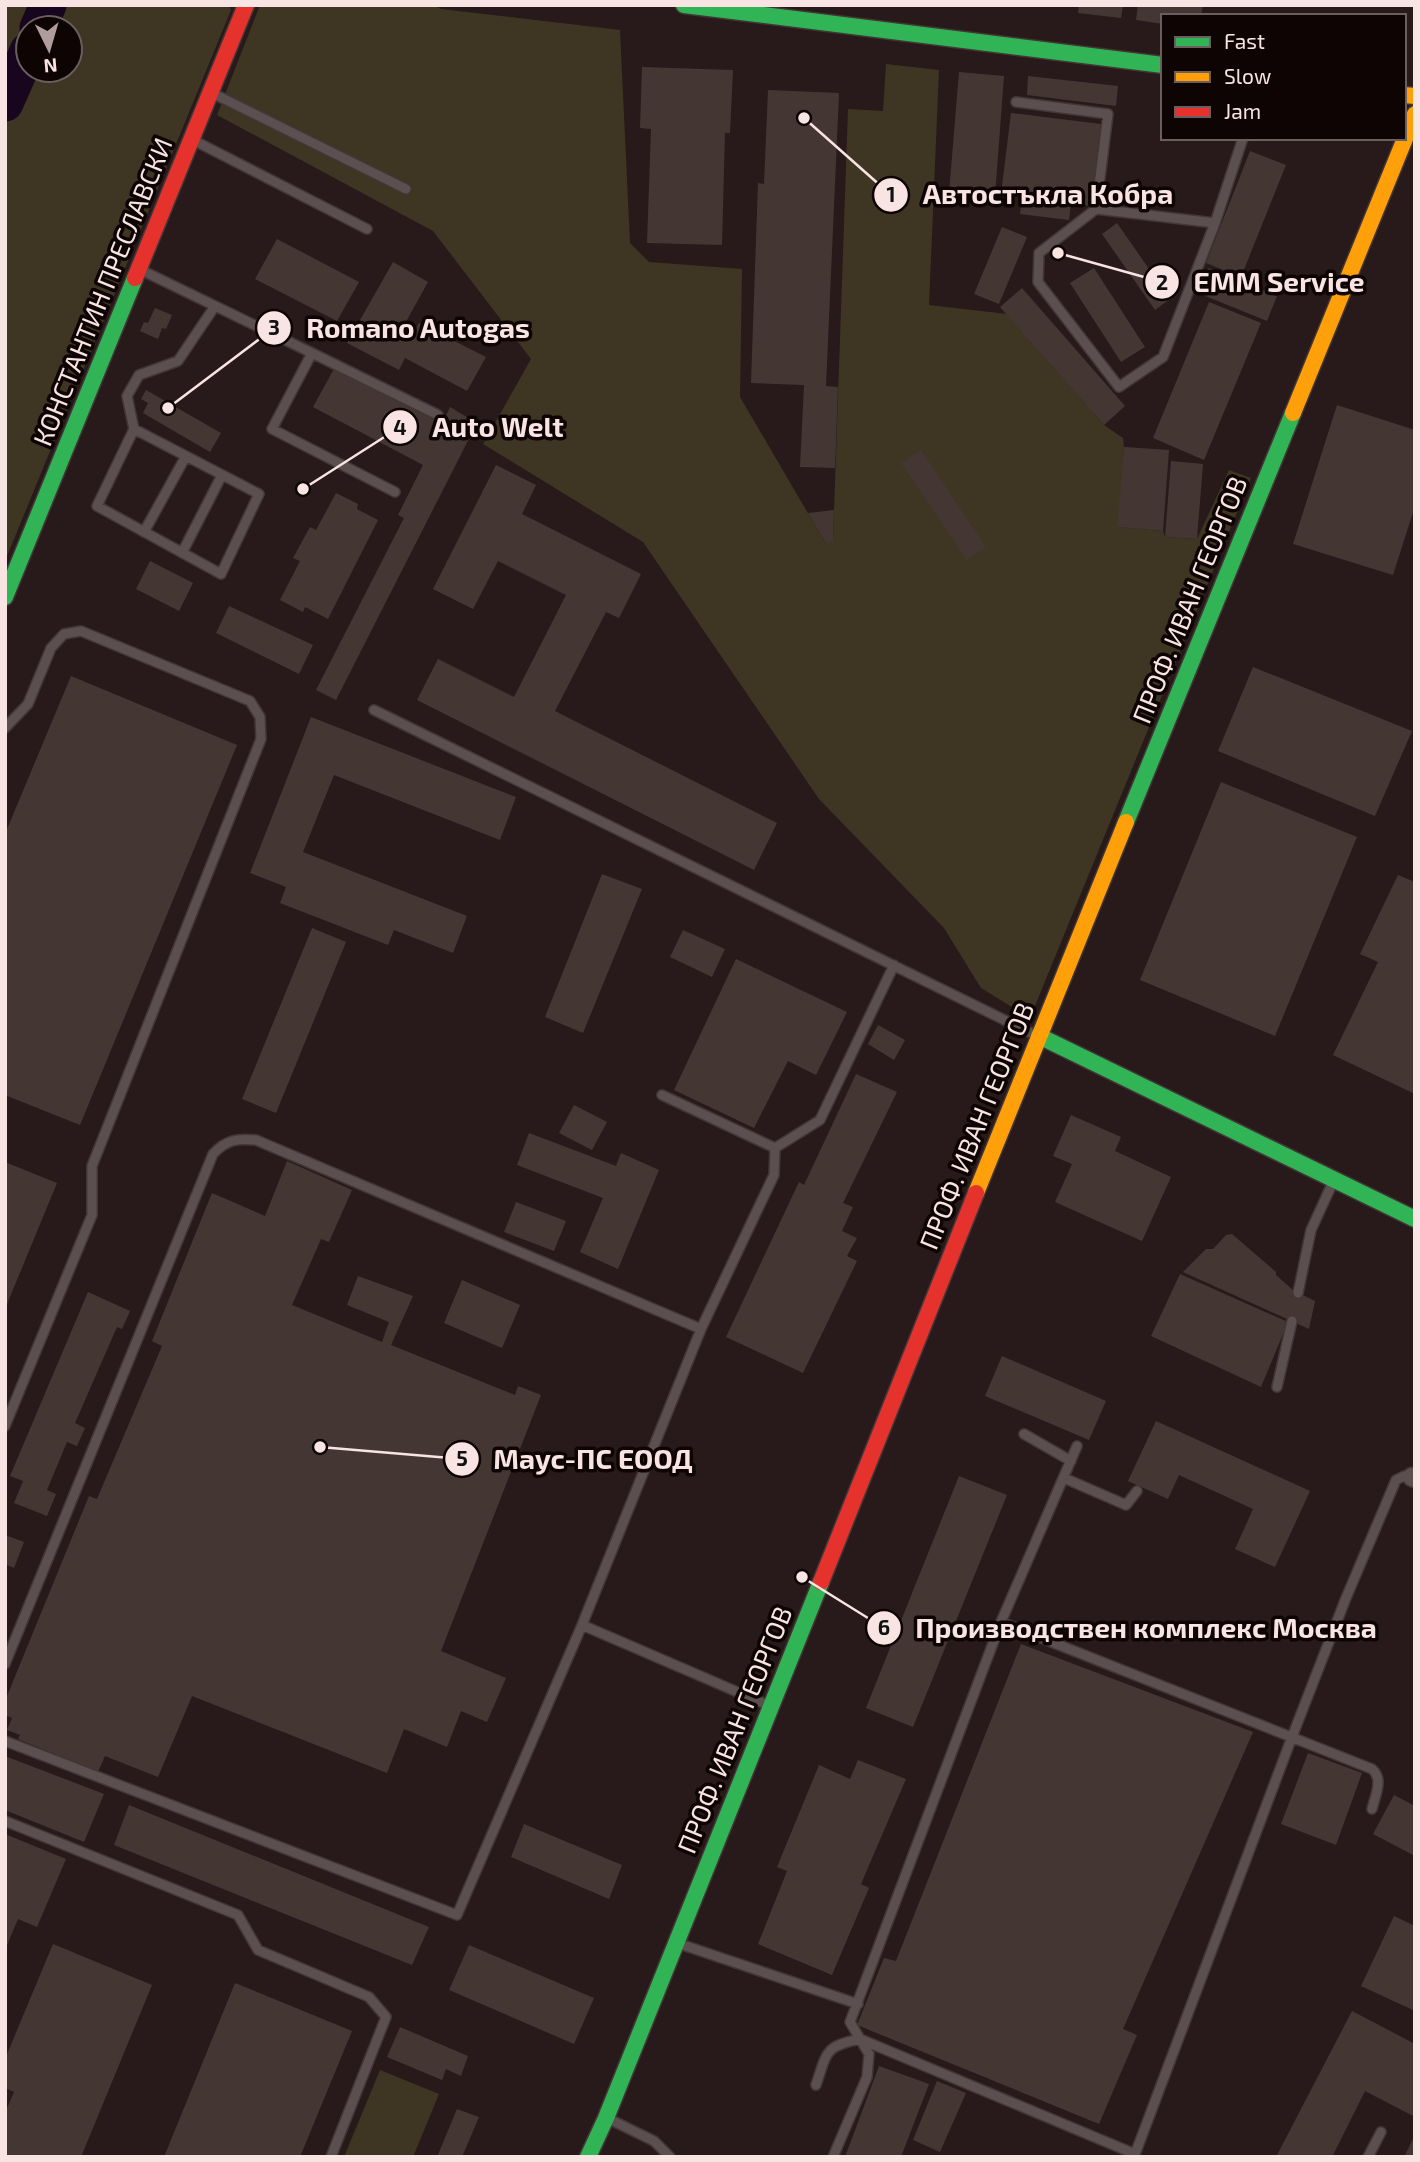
<svg xmlns="http://www.w3.org/2000/svg" width="1420" height="2162" font-family="'Exo 2',sans-serif">
<style>
.green{fill:#3e3622;fill-rule:evenodd}
.lines{fill:none;stroke-linecap:round;stroke-linejoin:round}
.river{stroke:#18061f;stroke-width:37}
.building{fill:#443733}
.lane-casing{stroke:#423636;stroke-width:12}
.street-casing{stroke:#423636;stroke-width:21}
.fast-casing{stroke:#423636;stroke-width:19}
.slow-casing{stroke:#423636;stroke-width:19}
.jam-casing{stroke:#423636;stroke-width:19}
.lane{stroke:#5b504f;stroke-width:9}
.street{stroke:#5b504f;stroke-width:18}
.fast{stroke:#30b455;stroke-width:16}
.slow{stroke:#ff9f0a;stroke-width:16}
.jam{stroke:#e5322d;stroke-width:16}
.labels{text-anchor:middle;stroke-width:7;stroke-linejoin:round;paint-order:stroke}
.street-label{font-size:26px;fill:#f8e4e3;stroke:#0e0404}
.leader{fill:none;stroke:#f8e4e3;stroke-width:2.5}
.callout-dot{fill:#f8e4e3;stroke:#0e0404;stroke-width:2.5}
.mark-label{font-size:21px;text-anchor:middle;font-weight:bold;fill:#111}
.callout-label{font-size:28px;text-anchor:middle;font-weight:bold;fill:#f8e4e3;stroke:#0e0404;stroke-width:7;stroke-linejoin:round;paint-order:stroke}
</style>
<rect width="100%" height="100%" fill="#281a1a"/>
<!-- green -->
<path class="green" d="M5,5H229L231,10L5,561ZM28,28H70V70H28Z
M260,5H434L441,9L620,30L630,243L649,262L742,269L740,397L826,544L833,540L848,109L883,111L886,64L939,70L929,305L1007,314L1104,425L1123,438L1124,447L1118,527L1163,531L1165,537L1197,539L1229,470L1251,478L1030,1018L981,988L944,928L819,799L643,542L483,444L531,359L433,231L217,115Z
M380,2070L439,2094L413,2157H344Z"/>
<g class="lines">
<!-- river -->
<path class="river" d="M38,28L48,5
M5,103L28,51"/>
</g>
<!-- building -->
<path class="building" d="M1079,5H1123L1121,18L1078,13Z
M1138,5H1203L1201,16H1163V24L1136,20Z
M642,67L733,70L730,133H725L722,245L647,243L651,129L640,128Z
M959,72L1004,76L995,196L949,193Z
M1028,76L1118,86L1116,106L1027,95Z
M768,90L839,93L826,386L838,387L835,468L800,467L804,385L751,383L758,183L764,184Z
M1011,113L1101,124L1091,206L1071,203L1069,220L1020,214L1022,197L1001,194Z
M1250,151L1286,165L1241,277L1206,263Z
M1117,223L1170,299L1155,310L1102,234Z
M1002,227L1027,237L999,304L974,294Z
M277,239L359,282L337,321L255,279Z
M393,262L428,282L402,329L412,335L419,323L486,357L467,391L405,358L399,370L347,343Z
M1094,268L1145,347L1121,362L1070,283Z
M1208,268L1277,296L1267,321L1198,293Z
M1022,288L1125,406L1104,425L1000,307Z
M1209,302L1261,323L1204,460L1153,438Z
M155,308L172,315L166,329L162,328L158,339L140,331L144,322L148,323Z
M335,367L443,422L450,407L477,423L336,700L316,690L404,518L398,515L423,465L313,407Z
M146,390L221,433L210,452L143,413L148,403L141,399Z
M1337,405L1415,430V506L1393,575L1293,544Z
M1124,447L1169,450L1163,531L1117,527Z
M921,450L986,547L967,560L901,463Z
M1171,461L1203,464L1197,539L1165,537Z
M496,465L536,485L522,514L641,574L619,618L606,612L555,711L777,823L754,870L417,700L438,659L514,697L566,595L498,561L473,609L433,589Z
M336,493L358,504L357,509L378,520L328,619L305,607L303,612L280,600L300,561L293,558L310,527L316,530Z
M834,510L833,541L826,544L808,513Z
M150,561L193,583L179,611L136,589Z
M229,606L313,645L299,674L216,633Z
M1253,667L1412,731L1375,816L1218,751Z
M71,676L237,745L80,1125L5,1095V834Z
M311,717L516,797L500,840L334,775L303,852L467,916L453,953L394,930L388,945L280,903L286,887L250,873Z
M1221,782L1357,837L1275,1036L1140,980Z
M602,874L642,889L583,1033L545,1017Z
M1398,875L1415,882V1094L1333,1055L1378,962L1360,954Z
M312,928L346,942L276,1113L242,1099Z
M683,930L725,949L712,977L670,957Z
M736,959L847,1012L816,1075L788,1061L754,1128L674,1090Z
M878,1025L905,1040L894,1060L868,1044Z
M856,1074L897,1092L843,1203L853,1207L842,1231L857,1238L847,1256L857,1261L803,1373L726,1337L799,1182L804,1185Z
M574,1105L607,1122L592,1150L559,1133Z
M1071,1115L1121,1137L1115,1151L1171,1177L1142,1241L1055,1202L1072,1164L1053,1156Z
M529,1133L616,1166L621,1153L659,1170L618,1269L580,1252L603,1198L517,1165Z
M287,1161L352,1190L329,1242L321,1239L292,1305L382,1342L389,1322L347,1305L358,1276L413,1296L391,1345L515,1395L518,1386L541,1395L441,1651L506,1678L487,1722L461,1711L447,1747L404,1729L387,1773L192,1696L158,1777L105,1756L98,1772L18,1739L20,1735L7,1730L12,1718L5,1715V1701L89,1496L97,1499L162,1346L152,1341L212,1193L265,1216Z
M5,1162L57,1183L5,1309Z
M516,1202L566,1221L554,1251L504,1232Z
M1232,1234L1276,1272V1275L1294,1291L1315,1301L1309,1329L1183,1272L1206,1249H1213L1226,1235Z
M1180,1274L1288,1322L1261,1387L1151,1336Z
M462,1280L520,1305L502,1348L444,1323Z
M88,1292L130,1311L122,1329L117,1327L75,1423L85,1428L77,1446L67,1442L47,1490L56,1494L47,1516L14,1503L23,1481L10,1476Z
M1002,1356L1106,1401L1089,1440L985,1396Z
M1156,1421L1310,1491L1275,1567L1235,1549L1253,1509L1179,1475L1168,1499L1128,1481Z
M959,1476L1007,1495L913,1727L866,1708Z
M5,1535L24,1542L14,1568L5,1564Z
M1021,1644L1253,1732L1123,2029L1137,2035L1099,2124L857,2025L884,1958L896,1961Z
M1308,1753L1362,1773L1336,1845L1281,1824Z
M5,1756L104,1794L84,1842L5,1810Z
M858,1760L906,1779L861,1884L869,1888L832,1975L758,1944L787,1871L777,1867L819,1765L850,1779Z
M1394,1795L1415,1806V1856L1373,1834Z
M129,1805L429,1927L412,1965L114,1845Z
M524,1824L622,1865L609,1899L511,1857Z
M5,1834L66,1859L37,1927L18,1919L5,1950Z
M1394,1916L1415,1926V2011L1361,1986Z
M53,1944L152,1985L81,2157H5V2113L14,2092L5,2088V2059Z
M469,1945L594,1998L574,2044L449,1990Z
M235,1983L352,2031L300,2157H164Z
M1352,2011L1415,2044V2117L1365,2091L1332,2157H1276Z
M400,2027L468,2056L461,2076L446,2069L442,2080L387,2057Z
M879,2066L929,2084L901,2157H845Z
M937,2081L966,2093L940,2152L913,2140Z
M457,2109L479,2117L462,2157H437Z
M1415,2135V2157H1404Z"/>
<g class="lines">
<!-- lane casing -->
<g class="lane-casing">
<path id="lane" d="M210,92L406,189
M1016,102L1108,114L1096,209L1039,253L1038,282L1119,387L1163,357L1215,223L1243,138
M191,139L367,229
M1096,209L1215,223
M139,269L312,353L272,429L395,492
M312,353L438,415
M134,429L259,494L221,574L97,506L134,429L127,396L139,375L178,361L215,306
M144,532L186,456
M182,553L222,475
M374,710L1037,1036
M5,728L28,704L51,648L64,634L81,631L250,701L260,717L261,739L92,1166V1215L5,1426
M775,1148L820,1120L894,965
M1298,1293L1311,1230L1333,1182
M1277,1387L1292,1321
M1024,1434L1071,1461
M1064,1478L1126,1505L1137,1491
M1001,1622L1372,1769C1384,1779 1375,1796 1372,1809
M582,1625L770,1706
M5,1664L213,1154C226,1140 237,1138 256,1140L701,1329
M5,1741L457,1915L582,1625L701,1329L774,1175L775,1148L662,1095
M5,1821L238,1915L258,1950L369,1997L386,2017L331,2157
M677,1943L858,2004
M816,2085C827,2053 824,2046 860,2039L1135,2154
M607,2118L654,2141L670,2157
M833,2157L867,2077L869,2054L850,2022L1001,1622L1077,1446
M1134,2157L1292,1737L1346,1598L1396,1480L1404,1476L1412,1477
M1368,2157L1381,2132"/>
</g>
<!-- street casing -->
<g class="street-casing">
<path id="street" d="M1412,1477L1415,1478"/>
</g>
<!-- fast casing -->
<g class="fast-casing">
<path id="fast" d="M684,5L1163,65
M5,597L135,278
M1126,822L1293,413
M1039,1036L1415,1219
M588,2157L606,2118L821,1582"/>
</g>
<!-- slow casing -->
<g class="slow-casing">
<path id="slow" d="M1404,95L1415,96
M1293,413L1415,114
M976,1193L1126,822"/>
</g>
<!-- jam casing -->
<g class="jam-casing">
<path id="jam" d="M135,278L246,5
M821,1582L976,1193"/>
</g>
<!-- lane -->
<use href="#lane" class="lane"/>
<!-- street -->
<use href="#street" class="street"/>
<!-- fast -->
<use href="#fast" class="fast"/>
<!-- slow -->
<use href="#slow" class="slow"/>
<!-- jam -->
<use href="#jam" class="jam"/>
</g>
<g class="labels">
<!-- street labels -->
<g class="street-label">
<text transform="translate(103 292) rotate(-68)" y="9">КОНСТАНТИН ПРЕСЛАВСКИ</text>
<text transform="translate(1190 600) rotate(-68)" y="9">ПРОФ. ИВАН ГЕОРГОВ</text>
<text transform="translate(977 1126) rotate(-68)" y="9">ПРОФ. ИВАН ГЕОРГОВ</text>
<text transform="translate(735 1730) rotate(-68)" y="9">ПРОФ. ИВАН ГЕОРГОВ</text>
</g>
</g>
<!-- callouts -->
<path class="leader" d="M804 118L891 195M1058 253L1162 282M168 408L274 328M303 489L400 427M320 1447L462 1459M802 1577L884 1628"/>
<g class="callout-dot">
<circle cx="804" cy="118" r="7"/>
<circle cx="1058" cy="253" r="7"/>
<circle cx="168" cy="408" r="7"/>
<circle cx="303" cy="489" r="7"/>
<circle cx="320" cy="1447" r="7"/>
<circle cx="802" cy="1577" r="7"/>
<circle cx="891" cy="195" r="18"/>
<circle cx="1162" cy="282" r="18"/>
<circle cx="274" cy="328" r="18"/>
<circle cx="400" cy="427" r="18"/>
<circle cx="462" cy="1459" r="18"/>
<circle cx="884" cy="1628" r="18"/>
</g>
<g class="mark-label">
<text x="891" y="202">1</text>
<text x="1162" y="290">2</text>
<text x="274" y="335">3</text>
<text x="400" y="435">4</text>
<text x="462" y="1466">5</text>
<text x="884" y="1635">6</text>
</g>
<g class="callout-label">
<text x="1048" y="204">Автостъкла Кобра</text>
<text x="1279" y="292">EMM Service</text>
<text x="418" y="338">Romano Autogas</text>
<text x="498" y="437">Auto Welt</text>
<text x="593" y="1469">Маус-ПС ЕООД</text>
<text x="1146" y="1638">Производствен комплекс Москва</text>
</g>
<!-- border -->
<rect width="1420" height="2162" fill="none" stroke="#f8e4e3" stroke-width="14"/>
<!-- legend -->
<rect x="1161" y="14" width="245" height="126" fill="#0e0404" stroke="#6c5e5d" stroke-width="2"/>
<rect x="1175" y="37" width="35" height="10" fill="#30b455" stroke="#6c5e5d" stroke-width="2"/>
<text x="1224" y="49" font-size="21" fill="#f8e4e3">Fast</text>
<rect x="1175" y="72" width="35" height="10" fill="#ff9f0a" stroke="#6c5e5d" stroke-width="2"/>
<text x="1224" y="84" font-size="21" fill="#f8e4e3">Slow</text>
<rect x="1175" y="107" width="35" height="10" fill="#e5322d" stroke="#6c5e5d" stroke-width="2"/>
<text x="1224" y="119" font-size="21" fill="#f8e4e3">Jam</text>
<!-- north arrow -->
<g transform="translate(49 49) rotate(175)"><circle r="33" fill="#0e0404" stroke="#6c5e5d" stroke-width="2"/>
<path d="M0-5L12 26L0 18L-12 26Z" fill="#af9d9d"/>
<text y="-10" font-size="19" font-weight="bold" text-anchor="middle" fill="#f8e4e3">N</text>
</g>
</svg>
